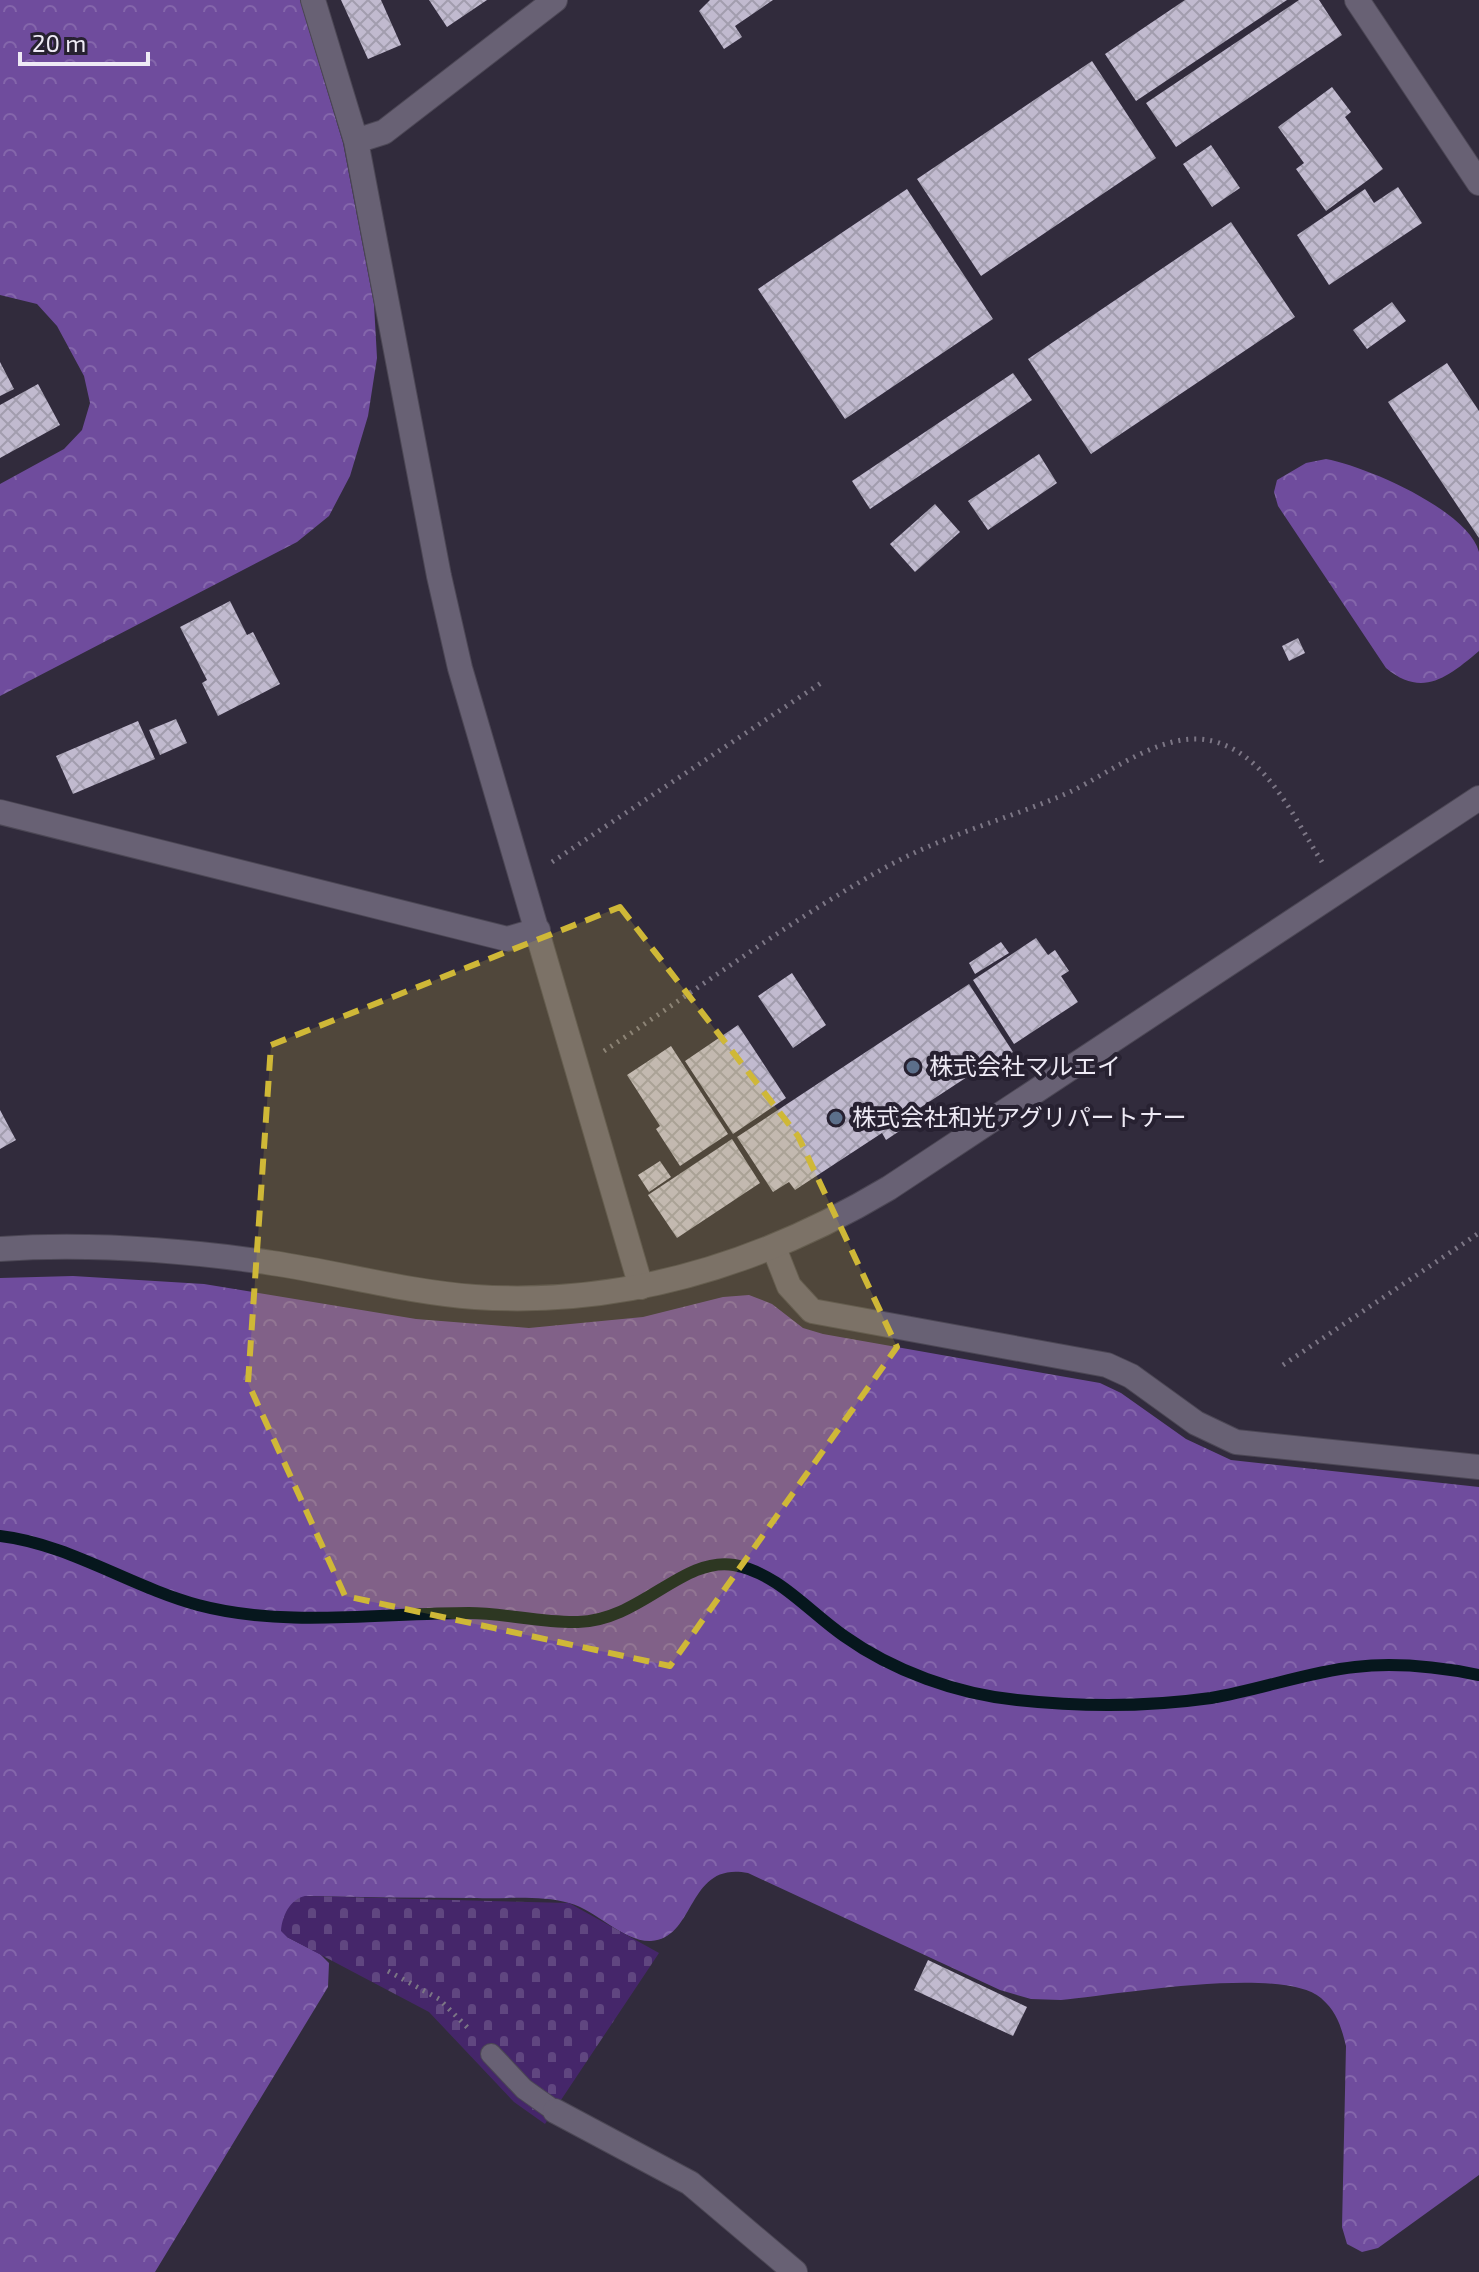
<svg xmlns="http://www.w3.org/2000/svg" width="1479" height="2272" font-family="'Exo 2','Noto Sans JP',sans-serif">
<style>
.forest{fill:url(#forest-crowns)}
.cemetery{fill:url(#cemetery-stones)}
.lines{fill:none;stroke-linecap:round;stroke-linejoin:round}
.stream{stroke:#06171d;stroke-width:12}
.building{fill:url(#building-cross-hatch)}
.service-casing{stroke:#4c4755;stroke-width:22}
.minor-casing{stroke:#4c4755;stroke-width:26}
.tertiary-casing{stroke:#4c4755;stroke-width:26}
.path{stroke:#7c7685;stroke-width:5;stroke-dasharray:2 6;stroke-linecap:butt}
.service{stroke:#686174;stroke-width:20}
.minor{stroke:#686174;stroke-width:24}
.tertiary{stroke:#686174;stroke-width:24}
.marked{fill:#cfb837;fill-opacity:0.2;stroke:#cfb837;stroke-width:6;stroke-dasharray:16 10;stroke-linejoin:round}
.service-dot{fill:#5c6f8a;stroke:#272131;stroke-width:3}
.labels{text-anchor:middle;stroke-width:8;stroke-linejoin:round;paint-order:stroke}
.poi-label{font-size:24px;fill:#eeeaf5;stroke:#272131;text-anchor:start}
</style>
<defs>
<pattern id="forest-crowns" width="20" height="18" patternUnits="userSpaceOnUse" patternTransform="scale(2)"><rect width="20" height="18" fill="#6f4c9d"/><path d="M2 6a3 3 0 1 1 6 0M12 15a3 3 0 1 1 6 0" fill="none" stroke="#8466ab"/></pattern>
<pattern id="cemetery-stones" width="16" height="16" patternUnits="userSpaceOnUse" patternTransform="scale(2)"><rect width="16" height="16" fill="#45266a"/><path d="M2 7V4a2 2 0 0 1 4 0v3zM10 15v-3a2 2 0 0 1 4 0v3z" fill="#604680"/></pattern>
<pattern id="building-cross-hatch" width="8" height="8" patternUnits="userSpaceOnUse" patternTransform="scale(2)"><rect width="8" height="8" fill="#c1bacf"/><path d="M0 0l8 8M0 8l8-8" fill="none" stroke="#a29dae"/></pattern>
</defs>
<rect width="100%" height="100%" fill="#312b3c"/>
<!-- forest -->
<path class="forest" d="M0,0H300L343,143L374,304L377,358L368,416L350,476L329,516L297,542L0,696V484L64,449L82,430L90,403L84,376L57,326L37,304L0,295Z
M1326,459C1365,466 1468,510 1479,552C1479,574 1479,626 1479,651C1447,678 1422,698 1386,668L1278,506L1274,492L1277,480L1306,463Z
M73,1276L204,1284L416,1319L529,1328L643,1317L723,1297L749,1295L772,1304L803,1328L823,1334L1100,1383L1121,1393L1186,1439L1231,1460L1479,1487V2175L1378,2248L1362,2252L1347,2244L1342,2227L1346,2046C1341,2026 1337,2012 1321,1998C1281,1965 1116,1995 1061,2000L1031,1999L1000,1990L748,1873C686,1861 697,1938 651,1941C623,1942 596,1910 569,1903C540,1895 506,1899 477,1898C420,1898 362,1897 305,1896L287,1937L320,1954L329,1963L328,1987L155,2272H0V1278Z"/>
<!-- cemetery -->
<path class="cemetery" d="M305,1896L569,1903L659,1953L545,2124L514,2102L429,2012L287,1937L281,1931C282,1916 290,1899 305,1896Z"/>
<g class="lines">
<!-- stream -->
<path class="stream" d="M0,1536C69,1544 131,1587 198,1605C284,1628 380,1613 469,1613C505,1613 541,1623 578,1622C640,1621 683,1556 734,1565C778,1573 809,1612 844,1636C893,1671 957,1694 1017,1700C1082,1707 1147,1707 1211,1698C1260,1690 1307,1672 1355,1667C1397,1662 1439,1667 1479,1675"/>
</g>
<!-- building -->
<path class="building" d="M341,0H381L401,45L368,59Z
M429,0H487L447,27Z
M710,0H773L735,26L742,37L724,49L699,11Z
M1185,0H1287L1136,101L1105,54Z
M1299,0H1319L1342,35L1176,147L1146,103Z
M1092,61L1156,158L981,276L917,179Z
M1332,87L1351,112L1345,117L1383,169L1326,211L1296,169L1304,163L1278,127Z
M1211,145L1240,188L1212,207L1183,164Z
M1398,187L1422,223L1329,285L1297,235L1365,189L1374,203Z
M907,189L993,319L845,419L758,289Z
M1231,222L1295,317L1091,454L1028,359Z
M1392,302L1406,321L1367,349L1353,330Z
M0,362L14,389L0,396Z
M1447,363L1479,411V538L1388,402Z
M1013,373L1032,400L870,509L852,481Z
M38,384L60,425L0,458V405Z
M1039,454L1057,483L988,530L968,501Z
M935,504L960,532L915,572L890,544Z
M230,601L247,635L253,632L280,684L218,716L202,683L207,680L180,627Z
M1298,638L1305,653L1289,661L1282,646Z
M176,719L187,743L160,755L149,730Z
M138,721L155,759L73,794L56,756Z
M1036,938L1048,955L1055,950L1069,971L1061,976L1078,1002L1014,1044L973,980Z
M1001,942L1009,953L975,974L969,963Z
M792,973L826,1025L793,1048L758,996Z
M969,984L1013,1052L996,1064L993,1060L906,1117L910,1124L886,1140L882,1133L795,1190L789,1182L773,1192L737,1137Z
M738,1025L786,1098L733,1134L685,1061Z
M671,1046L728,1134L680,1166L656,1129L660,1126L627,1075Z
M0,1110L16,1140L0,1149Z
M732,1139L760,1183L677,1238L648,1195Z
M660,1161L671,1177L649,1192L638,1175Z
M928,1960L1027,2007L1013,2036L914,1990Z"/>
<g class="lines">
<!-- service casing -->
<g class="service-casing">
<path id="service" d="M491,2054L524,2089L555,2111"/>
</g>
<!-- minor casing -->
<g class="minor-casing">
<path id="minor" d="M313,0L356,141L439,576L460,668L641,1287
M1357,0L1479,183
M356,141L384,132L555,0
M0,812L507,939L538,930
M774,1248L789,1286L812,1311L1107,1365L1131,1376L1196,1423L1236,1442L1479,1467
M555,2111L690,2183L795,2272"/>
</g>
<!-- tertiary casing -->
<g class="tertiary-casing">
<path id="tertiary" d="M0,1249C90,1243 182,1250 272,1263C340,1273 406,1292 475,1297C625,1307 762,1264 889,1188L1479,798"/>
</g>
<!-- path -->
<path class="path" d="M552,862L821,683
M604,1051C697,990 794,917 890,865C947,834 1011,818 1070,792C1112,772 1167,727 1216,742C1268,757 1295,820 1322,862
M1283,1365L1479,1233
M388,1971L439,1999L470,2030"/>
<!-- service -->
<use href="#service" class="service"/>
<!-- minor -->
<use href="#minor" class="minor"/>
<!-- tertiary -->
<use href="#tertiary" class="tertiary"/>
</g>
<!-- marked area -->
<path class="marked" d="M620,907L798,1136L897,1347L670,1666L345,1596L248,1383L271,1045Z"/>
<!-- markers -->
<g class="service-dot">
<circle cx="913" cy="1067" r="8"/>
<circle cx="836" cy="1118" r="8"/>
</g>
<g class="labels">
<!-- poi labels -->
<g class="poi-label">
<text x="929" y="1075">株式会社マルエイ</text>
<text x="852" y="1126">株式会社和光アグリパートナー</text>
</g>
</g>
<!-- scale -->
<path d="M20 52v12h128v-12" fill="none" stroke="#eeeaf5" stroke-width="4"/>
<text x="32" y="52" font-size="24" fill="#eeeaf5" stroke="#272131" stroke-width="6" paint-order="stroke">20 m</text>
</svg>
